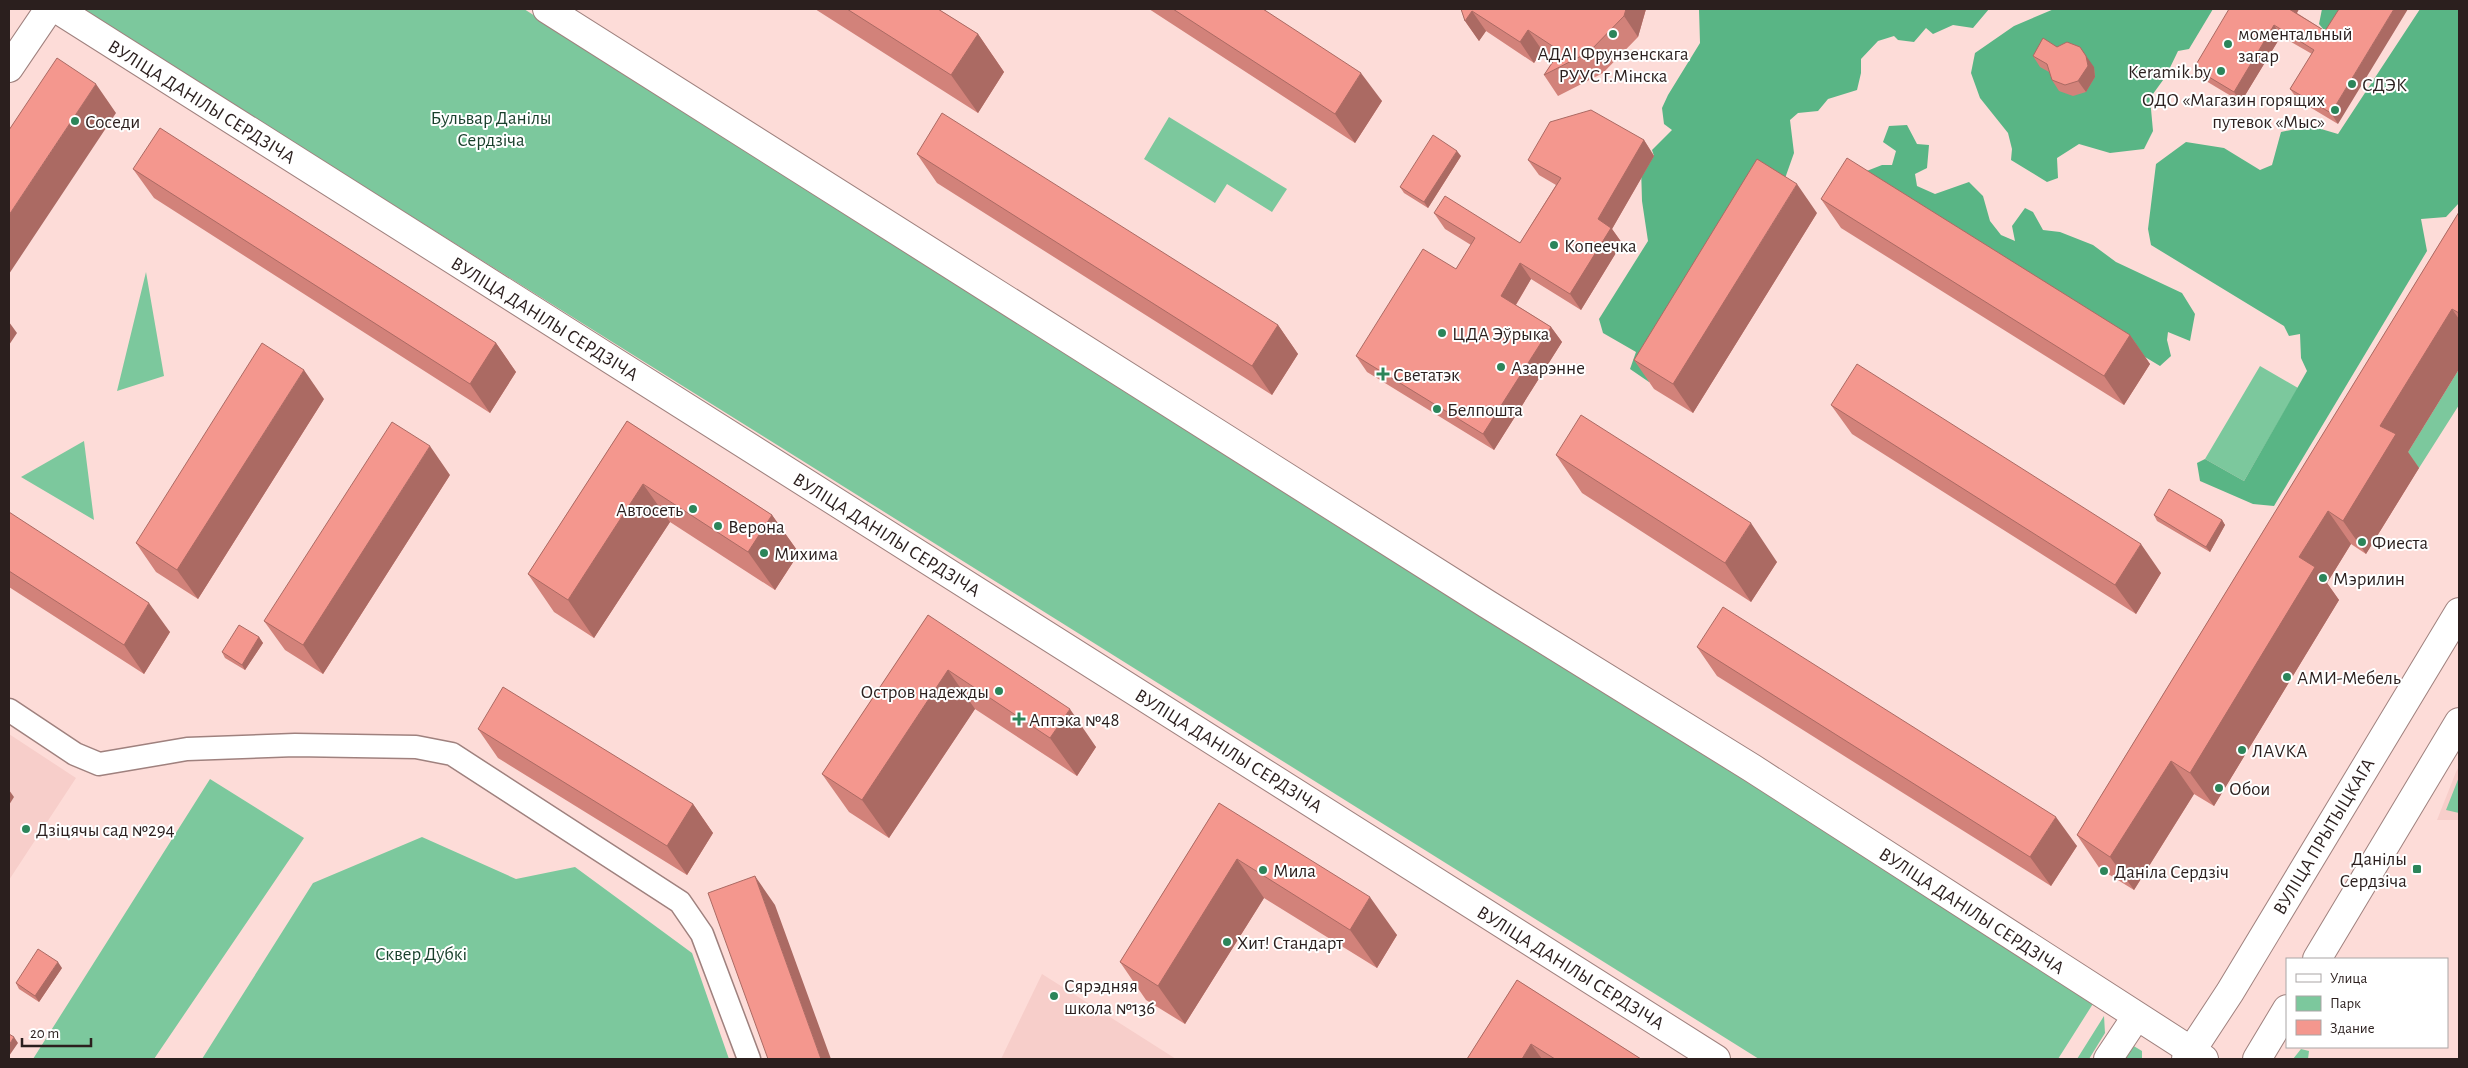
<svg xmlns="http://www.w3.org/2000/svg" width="2468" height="1068" font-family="'Alegreya Sans',sans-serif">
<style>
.built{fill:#f7ceca}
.green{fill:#7cc89d}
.forest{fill:#59b585}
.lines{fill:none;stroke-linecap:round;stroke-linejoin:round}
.minor-casing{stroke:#9f817e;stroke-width:25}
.tertiary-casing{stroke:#9f817e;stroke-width:30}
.secondary-casing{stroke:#9f817e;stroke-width:30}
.primary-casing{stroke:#9f817e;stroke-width:30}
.minor{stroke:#fff;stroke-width:22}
.tertiary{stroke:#fff;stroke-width:28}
.secondary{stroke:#fff;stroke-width:28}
.primary{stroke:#fff;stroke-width:28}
.wall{fill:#d2827a}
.shaded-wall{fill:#ab6a63}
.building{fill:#f4978e;stroke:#ab6a63}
.poi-dot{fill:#2c855a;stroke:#fff;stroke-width:2}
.labels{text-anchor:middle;stroke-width:4;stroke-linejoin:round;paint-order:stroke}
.poi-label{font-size:19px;fill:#2b1f1e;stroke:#fff;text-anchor:start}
.street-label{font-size:19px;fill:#2b1f1e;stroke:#fff}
.park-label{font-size:19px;fill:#183f2b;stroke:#fff}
</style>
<rect width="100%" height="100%" fill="#fddcd8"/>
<!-- built -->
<path class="built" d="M9,734L76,778L9,880Z
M2459,766V820H2437L2456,772Z
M1042,974L1110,1017L1176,1059H1001Z"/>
<!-- green -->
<path class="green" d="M80,9H524L1340,528L2096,999L2058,1059H1759Z
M1169,117L1287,189L1272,212L1227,184L1215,203L1144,159Z
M146,272L164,376L117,391Z
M2260,366L2298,388L2244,481L2205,459Z
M2459,369V405L2419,468L2403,460Z
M84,441L94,520L21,477Z
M2459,777V813L2446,810Z
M210,779L304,838L154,1059H33Z
M422,837L516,879L575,867L692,953L729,1059H202L313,883Z
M2104,1016L2105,1033L2089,1059H2077Z
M2132,1045L2142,1051V1059H2116Z
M2301,1049L2309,1051L2308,1059H2293Z"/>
<!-- forest -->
<path class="forest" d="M1699,9H1989L1973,28L1953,25L1933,34L1926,28L1914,42L1898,40L1894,36L1878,41L1861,59V73L1857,90L1828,99L1818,111L1798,113L1790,120L1794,153L1783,184L1774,185L1649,382L1630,369L1636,352L1603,333L1599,319L1648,241L1642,201L1641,167L1654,156L1652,150L1672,130L1664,124L1662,108L1668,95L1700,43Z
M2054,9H2213L2189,49L2178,51L2166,76L2150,98L2153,131L2144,149L2110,153L2079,144L2057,158L2058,178L2047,182L2011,160L2012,149L2008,133L1980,98L1971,73L1975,53L2014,26Z
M2322,9H2352L2333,41L2319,24Z
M2420,9H2459V203L2446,217L2421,219L2427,251L2274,506L2253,504L2200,481L2197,463L2205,459L2244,481L2307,371L2301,358L2300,334L2289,336L2284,326L2151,245L2148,229L2156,164L2186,142L2224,148L2260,170L2272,165L2281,132L2311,126L2338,134Z
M1907,125L1917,144L1929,145L1927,168L1915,174L1917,186L1935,194L1969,182L1983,196L1990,221L2001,235L2015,241L2012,226L2025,208L2033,212L2043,230L2060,232L2093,245L2116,262L2182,293L2195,314L2190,341L2168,332L2167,340L2171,356L2160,366L1859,185V174L1882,165H1892L1896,151L1883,142L1889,126Z"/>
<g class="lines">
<!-- minor casing -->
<g class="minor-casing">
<path id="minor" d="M9,710L75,754L99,764L187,749L295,745L416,747L452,754L680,902L702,934L749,1059"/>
</g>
<!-- tertiary casing -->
<g class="tertiary-casing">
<path id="tertiary" d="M57,9L1716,1059
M547,9L1487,604L1752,768L2204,1059
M2108,1059L2136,1017"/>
</g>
<!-- secondary casing -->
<g class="secondary-casing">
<path id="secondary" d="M9,68L49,9"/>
</g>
<!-- primary casing -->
<g class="primary-casing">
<path id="primary" d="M2317,959L2459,722
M2186,1059L2230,992L2459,612
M2257,1059L2287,1009"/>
</g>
<!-- minor -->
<use href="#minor" class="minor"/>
<!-- tertiary -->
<use href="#tertiary" class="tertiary"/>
<!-- secondary -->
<use href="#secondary" class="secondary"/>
<!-- primary -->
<use href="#primary" class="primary"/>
</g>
<!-- wall -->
<path class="wall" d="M815,9H938L978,34L1004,72L978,113Z
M1149,9H1263L1382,101L1355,143Z
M1461,9H1646L1638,37L1603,73L1558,96L1544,75L1555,58L1542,50L1534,63L1486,31L1479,41L1465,21Z
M2299,9L2297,13L2325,31L2338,124L2298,100L2290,89L2312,54L2281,36L2241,102L2201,78L2194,68Z
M2057,47L2094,67L2095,77L2086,92L2073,96L2059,91L2052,80L2049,72L2040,67L2033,56Z
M1644,140L1654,156L1612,229L1622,243L1581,310L1531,279L1516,305L1551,327L1562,342L1494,450L1367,372L1356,356L1456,269L1471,245L1445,229L1434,213L1520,243L1556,185L1539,175L1528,160Z
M917,154L1278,325L1298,354L1272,395L937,183Z
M1461,156L1428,208L1404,193L1400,187Z
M133,169L496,343L516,372L490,413L154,198Z
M1821,199L2130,335L2150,364L2124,405L1841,228Z
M2459,212V369L2408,452L2419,468L2366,554L2351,544L2327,583L2339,600L2214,806L2194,794L2134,890L2100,869L2077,835Z
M1817,213L1693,413L1654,389L1634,360Z
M324,399L198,599L156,572L136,543Z
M1831,405L2161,573L2136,614L1852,434Z
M627,421L772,515L799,553L775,590L670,522L594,638L554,612L528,574Z
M1556,455L1777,562L1751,602L1582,493Z
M450,475L323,674L285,650L264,621Z
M9,512L170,632L144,674L9,587Z
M2154,515L2222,520L2225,525L2210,552L2157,521Z
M928,615L1096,747L1077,776L975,709L889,838L849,812L822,774Z
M259,637L263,643L245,670L225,658L222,652Z
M1697,647L2077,846L2051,886L1717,676Z
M478,729L693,804L713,833L687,875L498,758Z
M1219,803L1397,935L1377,968L1264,898L1185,1024L1146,1000L1120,962Z
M62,968L39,1002L19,989L16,983Z
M1517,980L1641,1059H1467Z"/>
<!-- shaded-wall -->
<path class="shaded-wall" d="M1626,9H1646L1638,37L1624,16Z
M2288,9H2299L2294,18Z
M2394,9H2408L2338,124L2331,113Z
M1472,11L1486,31L1479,41L1465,21Z
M2274,25L2281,36L2241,102L2234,92Z
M1528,30L1542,50L1534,63L1520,42Z
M978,34L1004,72L978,113L951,75Z
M2080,47L2094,67L2095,77L2086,92L2078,81Z
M1361,73L1382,101L1355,143L1335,114Z
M96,84L116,113L9,274V215Z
M1644,140L1654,156L1612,229L1622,243L1581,310L1570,294L1598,219Z
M1457,151L1461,156L1428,208L1424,202Z
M1797,184L1817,213L1693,413L1673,384Z
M1520,263L1531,279L1512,311L1501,296Z
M2452,309L2459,319V369L2408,452L2419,468L2366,554L2343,521L2380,426Z
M9,322L17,333L9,345Z
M1278,325L1298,354L1272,395L1252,366Z
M1551,327L1562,342L1494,450L1483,434Z
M2130,335L2150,364L2124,405L2104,376Z
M496,343L516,372L490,413L470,384Z
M304,370L324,399L198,599L177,570Z
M430,446L450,475L323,674L303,645Z
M643,484L670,522L594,638L568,600Z
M2328,511L2351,544L2327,583L2339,600L2214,806L2190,773L2299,557Z
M772,515L799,553L775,590L748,552Z
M2222,520L2225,525L2210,552L2206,547Z
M1751,523L1777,562L1751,602L1725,563Z
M2141,544L2161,573L2136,614L2115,585Z
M149,603L170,632L144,674L124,645Z
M259,637L263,643L245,670L242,665Z
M948,670L975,709L889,838L862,800Z
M1070,709L1096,747L1077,776L1050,738Z
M2171,761L2194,794L2134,890L2110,857Z
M9,790L14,797L9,805Z
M693,804L713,833L687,875L667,846Z
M2056,817L2077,846L2051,886L2030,857Z
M1237,859L1264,898L1185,1024L1158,986Z
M755,876L775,905L831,1059H821Z
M1370,897L1397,935L1377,968L1350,930Z
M58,962L62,968L39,1002L35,996Z
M14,1037L18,1043L9,1056V1045Z
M1531,1044L1542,1059H1522Z"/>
<!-- building -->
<path class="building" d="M847,9H938L978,34L951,75Z
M1173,9H1263L1361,73L1335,114Z
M1461,9H1626L1624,16L1589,52L1544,75L1560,51L1528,30L1520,42L1472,11L1465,21Z
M2229,9H2289L2325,31L2339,9H2394L2331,113L2290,89L2314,50L2274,25L2234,92L2194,68Z
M2043,38L2057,47L2067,42L2080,47L2086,56L2088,66L2078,81L2065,85L2052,80L2047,64L2033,56Z
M57,58L96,84L9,215V130Z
M1591,110L1644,140L1598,219L1611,228L1570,294L1520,263L1501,296L1551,327L1483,434L1356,356L1423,249L1456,269L1475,238L1434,213L1445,196L1520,243L1561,178L1528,160L1550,122Z
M942,113L1278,325L1252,366L917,154Z
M160,128L496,343L470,384L133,169Z
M1433,135L1457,151L1424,202L1400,187Z
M1847,158L2130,335L2104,376L1821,199Z
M1757,159L1797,184L1673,384L1634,360Z
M2459,212V313L2452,309L2380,426L2396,434L2343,521L2328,511L2299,557L2315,567L2190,773L2171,761L2110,857L2077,835Z
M262,343L304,370L177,570L136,543Z
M1857,364L2141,544L2115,585L1831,405Z
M1581,415L1751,523L1725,563L1556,455Z
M627,421L772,515L748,552L643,484L568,600L528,574Z
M392,422L430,446L303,645L264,621Z
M2169,489L2222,520L2206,547L2154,515Z
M9,512L149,603L124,645L9,571Z
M1723,607L2056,817L2030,857L1697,647Z
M928,615L1070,709L1050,738L948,670L862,800L822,774Z
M239,625L259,637L242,665L222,652Z
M503,687L693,804L667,846L478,729Z
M1219,803L1370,897L1350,930L1237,859L1158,986L1120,962Z
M755,876L821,1059H768L708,893Z
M38,949L58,962L35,996L16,983Z
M1517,980L1641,1059H1555L1531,1044L1522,1059H1467Z
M9,1034L14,1037L9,1045Z"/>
<!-- markers -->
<g class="poi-dot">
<circle cx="1613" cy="34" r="5"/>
<circle cx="2228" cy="44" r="5"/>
<circle cx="2221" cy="71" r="5"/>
<circle cx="2352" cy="84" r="5"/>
<circle cx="2335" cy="110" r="5"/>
<circle cx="75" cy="121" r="5"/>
<circle cx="1554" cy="245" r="5"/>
<circle cx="1442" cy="333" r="5"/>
<circle cx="1501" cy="367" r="5"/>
<path d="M1380.5 366.5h5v5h5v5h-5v5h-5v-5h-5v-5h5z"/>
<circle cx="1437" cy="409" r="5"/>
<circle cx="693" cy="509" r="5"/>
<circle cx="718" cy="526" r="5"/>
<circle cx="2362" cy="542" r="5"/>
<circle cx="764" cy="553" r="5"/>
<circle cx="2323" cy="578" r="5"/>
<circle cx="2287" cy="677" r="5"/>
<circle cx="999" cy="691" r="5"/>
<path d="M1016.5 711.5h5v5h5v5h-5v5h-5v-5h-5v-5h5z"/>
<circle cx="2242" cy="750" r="5"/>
<circle cx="2219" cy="788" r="5"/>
<circle cx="26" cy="829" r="5"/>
<rect x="2412" y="864" width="10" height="10" rx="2.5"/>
<circle cx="1263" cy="870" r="5"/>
<circle cx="2104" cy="871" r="5"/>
<circle cx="1227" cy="942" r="5"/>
<circle cx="1054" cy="996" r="5"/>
</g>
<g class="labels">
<!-- poi labels -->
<g class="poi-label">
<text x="2238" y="40">моментальный<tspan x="2238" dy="22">загар</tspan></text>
<text x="1613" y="60" text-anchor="middle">АДАІ Фрунзенскага<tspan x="1613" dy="22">РУУС г.Мінска</tspan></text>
<text x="2211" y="78" text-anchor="end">Keramik.by</text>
<text x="2362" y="91">СДЭК</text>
<text x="2325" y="106" text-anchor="end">ОДО «Магазин горящих<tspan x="2325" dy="22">путевок «Мыс»</tspan></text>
<text x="85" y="128">Соседи</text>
<text x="1564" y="252">Копеечка</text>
<text x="1452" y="340">ЦДА Эўрыка</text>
<text x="1511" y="374">Азарэнне</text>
<text x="1393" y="381">Светатэк</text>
<text x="1447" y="416">Белпошта</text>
<text x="683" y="516" text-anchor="end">Автосеть</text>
<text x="728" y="533">Верона</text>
<text x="2372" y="549">Фиеста</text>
<text x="774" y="560">Михима</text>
<text x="2333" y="585">Мэрилин</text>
<text x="2297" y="684">АМИ-Мебель</text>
<text x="989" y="698" text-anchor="end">Остров надежды</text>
<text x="1029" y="726">Аптэка №48</text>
<text x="2252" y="757">ЛАVКА</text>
<text x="2229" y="795">Обои</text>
<text x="36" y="836">Дзіцячы сад №294</text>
<text x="2407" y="865" text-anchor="end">Данілы<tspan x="2407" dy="22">Сердзіча</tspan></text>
<text x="1273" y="877">Мила</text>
<text x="2114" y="878">Даніла Сердзіч</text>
<text x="1237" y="949">Хит! Стандарт</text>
<text x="1064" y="992">Сярэдняя<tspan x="1064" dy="22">школа №136</tspan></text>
</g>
<!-- street labels -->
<g class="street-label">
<text transform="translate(202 101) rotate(32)" y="7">ВУЛІЦА ДАНІЛЫ СЕРДЗІЧА</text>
<text transform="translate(545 318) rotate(32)" y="7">ВУЛІЦА ДАНІЛЫ СЕРДЗІЧА</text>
<text transform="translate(887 534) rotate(32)" y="7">ВУЛІЦА ДАНІЛЫ СЕРДЗІЧА</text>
<text transform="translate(1229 750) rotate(32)" y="7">ВУЛІЦА ДАНІЛЫ СЕРДЗІЧА</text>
<text transform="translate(2323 836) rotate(-59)" y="7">ВУЛІЦА ПРЫТЫЦКАГА</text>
<text transform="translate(1972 910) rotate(33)" y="7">ВУЛІЦА ДАНІЛЫ СЕРДЗІЧА</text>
<text transform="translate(1571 967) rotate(32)" y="7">ВУЛІЦА ДАНІЛЫ СЕРДЗІЧА</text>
</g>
<!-- park labels -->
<g class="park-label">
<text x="491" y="124">Бульвар Данілы<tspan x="491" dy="22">Сердзіча</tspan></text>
<text x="421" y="960">Сквер Дубкі</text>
</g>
</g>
<!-- border -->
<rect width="2468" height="1068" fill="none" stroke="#2b1f1e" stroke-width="20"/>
<!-- legend -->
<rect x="2286" y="958" width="162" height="90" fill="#ffffff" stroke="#aaa5a5"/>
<rect x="2296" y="974" width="25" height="8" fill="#ffffff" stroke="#aaa5a5"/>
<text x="2330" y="983" font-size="15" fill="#2b1f1e">Улица</text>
<rect x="2296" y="996" width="25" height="15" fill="#7cc89d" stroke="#aaa5a5"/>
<text x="2330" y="1008" font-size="15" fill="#2b1f1e">Парк</text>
<rect x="2296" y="1020" width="25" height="15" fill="#f4978e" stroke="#aaa5a5"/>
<text x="2330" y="1033" font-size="15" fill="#2b1f1e">Здание</text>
<!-- scale -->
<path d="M22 1038v8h69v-8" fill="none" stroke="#2b1f1e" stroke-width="2.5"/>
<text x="30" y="1038" font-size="15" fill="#2b1f1e" stroke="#ffffff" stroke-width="4" paint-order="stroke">20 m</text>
</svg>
